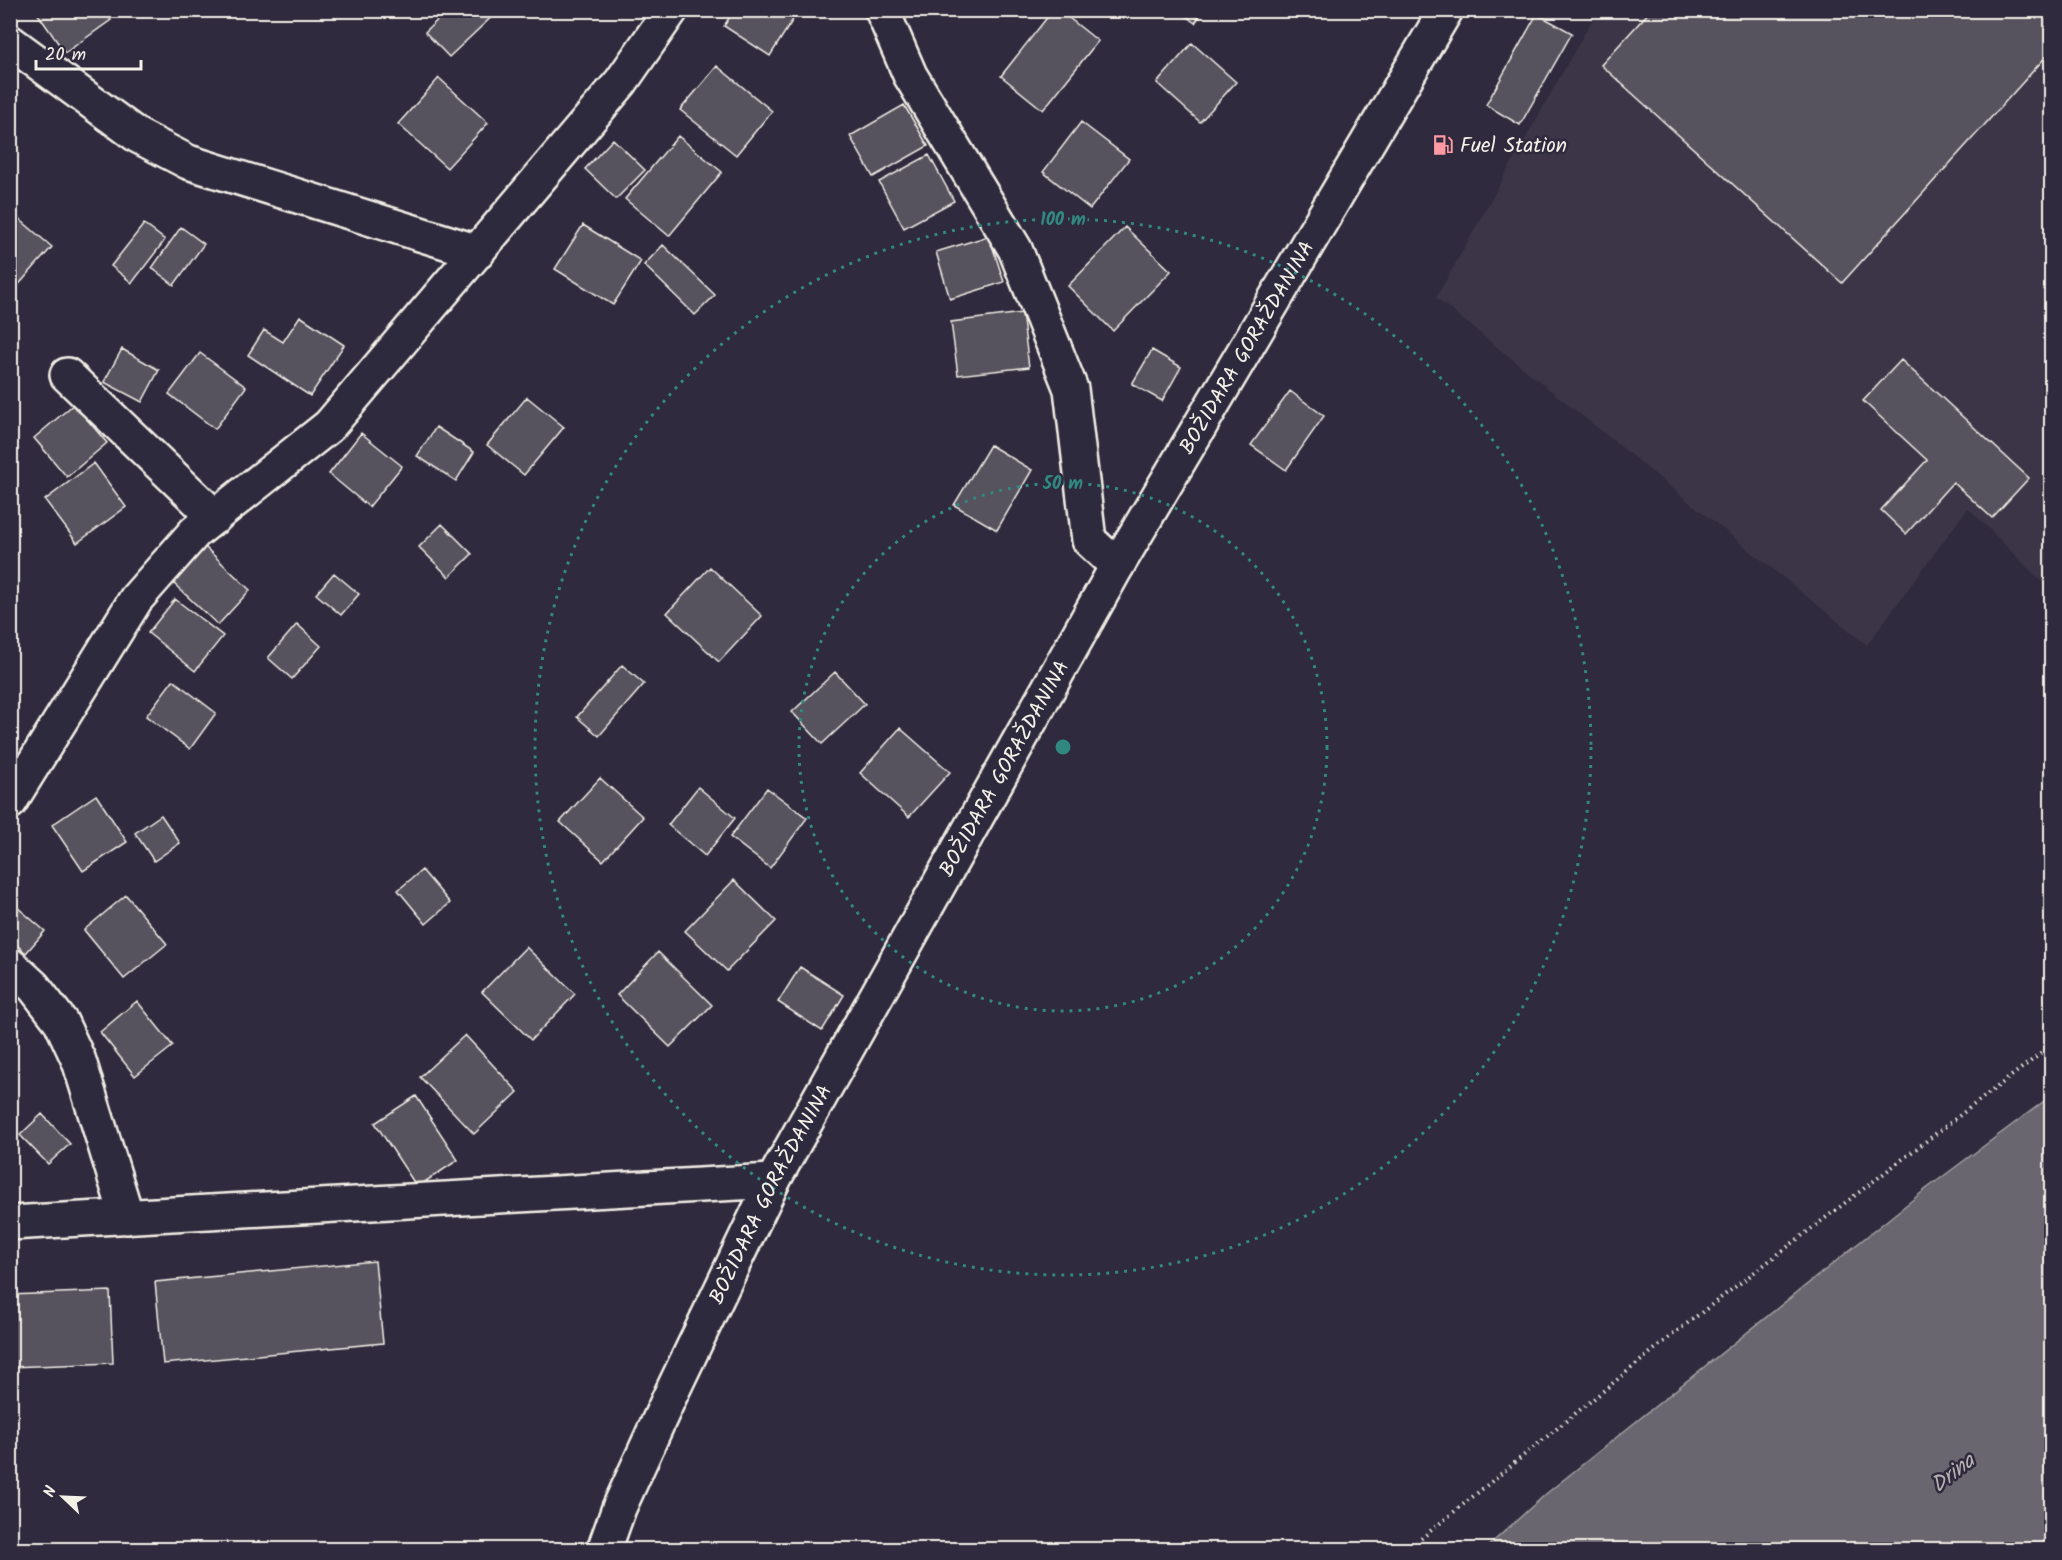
<svg xmlns="http://www.w3.org/2000/svg" width="2062" height="1560" font-family="Kalam,sans-serif">
<style>
.built{fill:#3b3647}
.water{fill:#6a6670;stroke:#a19ea0;stroke-width:1.5}
.building{fill:#56525f;stroke:#f4f1e8;stroke-width:1.5}
.lines{fill:none;stroke-linecap:round;stroke-linejoin:round}
.minor-casing{stroke:#f4f1e8;stroke-width:38}
.major-casing{stroke:#f4f1e8;stroke-width:38}
.path{stroke:#f4f1e8;stroke-width:4;stroke-dasharray:1.5 4.5;stroke-linecap:butt}
.minor{stroke:#2f2a3d;stroke-width:33}
.major{stroke:#2f2a3d;stroke-width:33}
.ring{fill:none;stroke:#318880;stroke-width:3;stroke-dasharray:3 6}
.labels{text-anchor:middle;stroke-width:5;stroke-linejoin:round;paint-order:stroke}
.poi-label{font-size:21px;fill:#f4f1e8;stroke:#2f2a3d;text-anchor:start}
.street-label{font-size:21px;fill:#f4f1e8;stroke:#2f2a3d}
.water-label{font-size:22px;font-style:italic;fill:#b6b2b2;stroke:#2f2a3d}
.centre{fill:#318880;stroke:#2f2a3d;stroke-width:3}
.ring-label{font-size:18px;text-anchor:middle;font-weight:bold;fill:#318880;stroke:#2f2a3d;stroke-width:5;stroke-linejoin:round;paint-order:stroke}
</style>
<rect width="100%" height="100%" fill="#2f2a3d"/>
<filter id="ink" filterUnits="userSpaceOnUse"><feTurbulence type="fractalNoise" baseFrequency=".0167" numOctaves="2"/><feDisplacementMap in="SourceGraphic" scale="12" xChannelSelector="R" yChannelSelector="G"/><feConvolveMatrix kernelMatrix="1 2 1 2 8 2 1 2 1" color-interpolation-filters="sRGB"/></filter>
<g filter="url(#ink)">
<!-- built -->
<path class="built" d="M1597,11H2051V591L1968,508L1867,645L1436,298Z"/>
<!-- water -->
<path class="water" d="M2051,1096V1549H1485L1547,1493L1926,1189Z"/>
<!-- building -->
<path class="building" d="M35,10H105L111,20L65,53Z
M448,10H499L449,57L425,32Z
M734,10H799L770,56L724,26Z
M1053,10H1059L1098,41L1043,110L1001,76Z
M1178,10H1204L1195,23Z
M1651,10H2052V50L1842,283L1601,65Z
M1537,14L1572,33L1520,125L1486,105Z
M1192,43L1236,82L1200,122L1157,83Z
M717,66L772,111L736,155L680,110Z
M439,78L488,123L447,168L398,124Z
M904,105L928,146L873,177L850,136Z
M1081,122L1129,159L1090,209L1043,172Z
M678,136L722,172L669,236L625,199Z
M613,139L645,170L616,199L585,169Z
M929,155L954,201L904,228L879,182Z
M10,211L52,247L13,291L10,289Z
M144,224L165,240L132,283L111,266Z
M583,225L641,261L613,305L555,269Z
M181,227L204,244L174,285L152,268Z
M1125,227L1171,271L1113,331L1068,286Z
M989,236L1004,282L950,299L936,252Z
M663,245L715,295L695,315L644,265Z
M1022,313L1029,367L958,375L951,322Z
M300,316L344,345L310,396L248,355L264,330L283,342Z
M122,349L159,370L142,402L104,382Z
M1152,350L1181,367L1162,401L1132,384Z
M200,353L246,387L215,429L169,394Z
M1901,360L2029,478L1992,518L1953,482L1906,534L1881,510L1927,460L1863,401Z
M1290,391L1324,416L1286,470L1251,445Z
M527,397L564,427L524,475L487,445Z
M74,404L107,443L67,477L34,438Z
M436,427L474,452L456,481L417,456Z
M361,433L402,466L369,507L329,474Z
M990,445L1032,470L997,530L954,505Z
M94,463L126,507L77,543L45,500Z
M442,524L472,554L449,577L419,547Z
M204,546L250,590L218,625L171,581Z
M710,567L762,616L719,662L667,613Z
M334,573L359,594L341,615L316,594Z
M175,599L223,636L195,671L148,633Z
M297,624L321,646L292,679L268,658Z
M622,665L644,684L599,736L577,717Z
M835,672L865,704L822,744L792,712Z
M173,680L216,713L190,749L146,716Z
M900,728L950,772L909,817L860,773Z
M600,778L643,817L603,861L560,822Z
M698,787L735,818L705,856L668,825Z
M767,788L807,818L770,868L730,837Z
M96,795L127,842L83,871L52,825Z
M161,815L180,843L154,861L135,833Z
M422,870L450,903L426,924L398,890Z
M734,880L776,921L727,971L685,931Z
M126,895L167,944L124,979L84,930Z
M10,901L45,931L26,953L10,939Z
M526,947L575,994L531,1040L482,992Z
M658,952L712,1005L670,1047L617,995Z
M800,967L844,995L822,1031L778,1002Z
M137,1001L173,1046L135,1076L100,1032Z
M465,1035L518,1092L474,1134L420,1077Z
M416,1096L458,1160L417,1187L375,1123Z
M42,1114L70,1144L48,1164L20,1135Z
M375,1261L383,1343L163,1364L155,1282Z
M110,1291L113,1363L10,1367V1295Z"/>
<g class="lines">
<!-- minor casing -->
<g class="minor-casing">
<path id="minor" d="M882,10L910,75L1015,249L1071,389L1089,540L1117,566
M10,42L138,136L188,162L478,252
M67,375L215,517
M10,802L136,599L195,532L329,426L621,82L671,10
M10,965L34,987L61,1022L79,1061L127,1217
M10,1223L773,1181"/>
</g>
<!-- major casing -->
<g class="major-casing">
<g id="major">
<path id="s1" d="M604,1550L619,1508L670,1396L773,1181L1117,566L1446,10"/>
</g>
</g>
<!-- path -->
<path class="path" d="M1407,1550L1676,1332L2052,1045"/>
<!-- minor -->
<use href="#minor" class="minor"/>
<!-- major -->
<use href="#major" class="major"/>
</g>
</g>
<!-- distance rings -->
<g class="ring">
<circle cx="1063" cy="747" r="264"/>
<circle cx="1063" cy="747" r="528"/>
</g>
<!-- icons -->
<defs>
<g id="fuel-bare" transform="scale(1.62)"><path d="M-5.5-6h7V0h2V4h1.3V-2.5L3-4.5l.8-.8L6-3V5H2.5V1h-1V6h-7ZM-4.2-4.7v3.2H.2V-4.7Z" fill="#ff9aa2" stroke="#2f2a3d" stroke-width="2.5" paint-order="stroke"/></g>
</defs>
<g fill-rule="evenodd">
<use href="#fuel-bare" x="1443" y="145"/>
</g>
<g class="labels">
<!-- poi labels -->
<g class="poi-label">
<text x="1460" y="152">Fuel Station</text>
</g>
<!-- street labels -->
<g class="street-label">
<text dy="7" stroke="none"><textPath href="#s1" startOffset="1365">BOŽIDARA GORAŽDANINA</textPath></text>
<text dy="7" stroke="none"><textPath href="#s1" startOffset="879">BOŽIDARA GORAŽDANINA</textPath></text>
<text dy="7" stroke="none"><textPath href="#s1" startOffset="393">BOŽIDARA GORAŽDANINA</textPath></text>
</g>
<!-- water labels -->
<g class="water-label">
<text transform="translate(1952 1472) rotate(-38)" y="8">Drina</text>
</g>
</g>
<circle cx="1063" cy="747" r="9" class="centre"/>
<g class="ring-label">
<text x="1063" y="225">100 m</text>
<text x="1063" y="489">50 m</text>
</g>
<!-- margin -->
<rect width="2062" height="1560" fill="none" stroke="#2f2a3d" stroke-width="36"/>
<rect x="18" y="18" width="2026" height="1524" fill="none" stroke="#f4f1e8" stroke-width="2" filter="url(#ink)"/>
<!-- north arrow -->
<g transform="translate(63 1497) rotate(293)" stroke="#2f2a3d" stroke-width="4.5" paint-order="stroke">
<path d="M0-4.5L10 22L0 15L-10 22Z" fill="#f4f1e8"/>
<text y="-9" font-size="16" font-weight="bold" text-anchor="middle" fill="#f4f1e8">N</text>
</g>
<!-- scale -->
<path d="M36 60v9h105v-9" fill="none" stroke="#f4f1e8" stroke-width="3"/>
<text x="45" y="60" font-size="18" fill="#f4f1e8" stroke="#2f2a3d" stroke-width="4.5" paint-order="stroke">20 m</text>
</svg>
